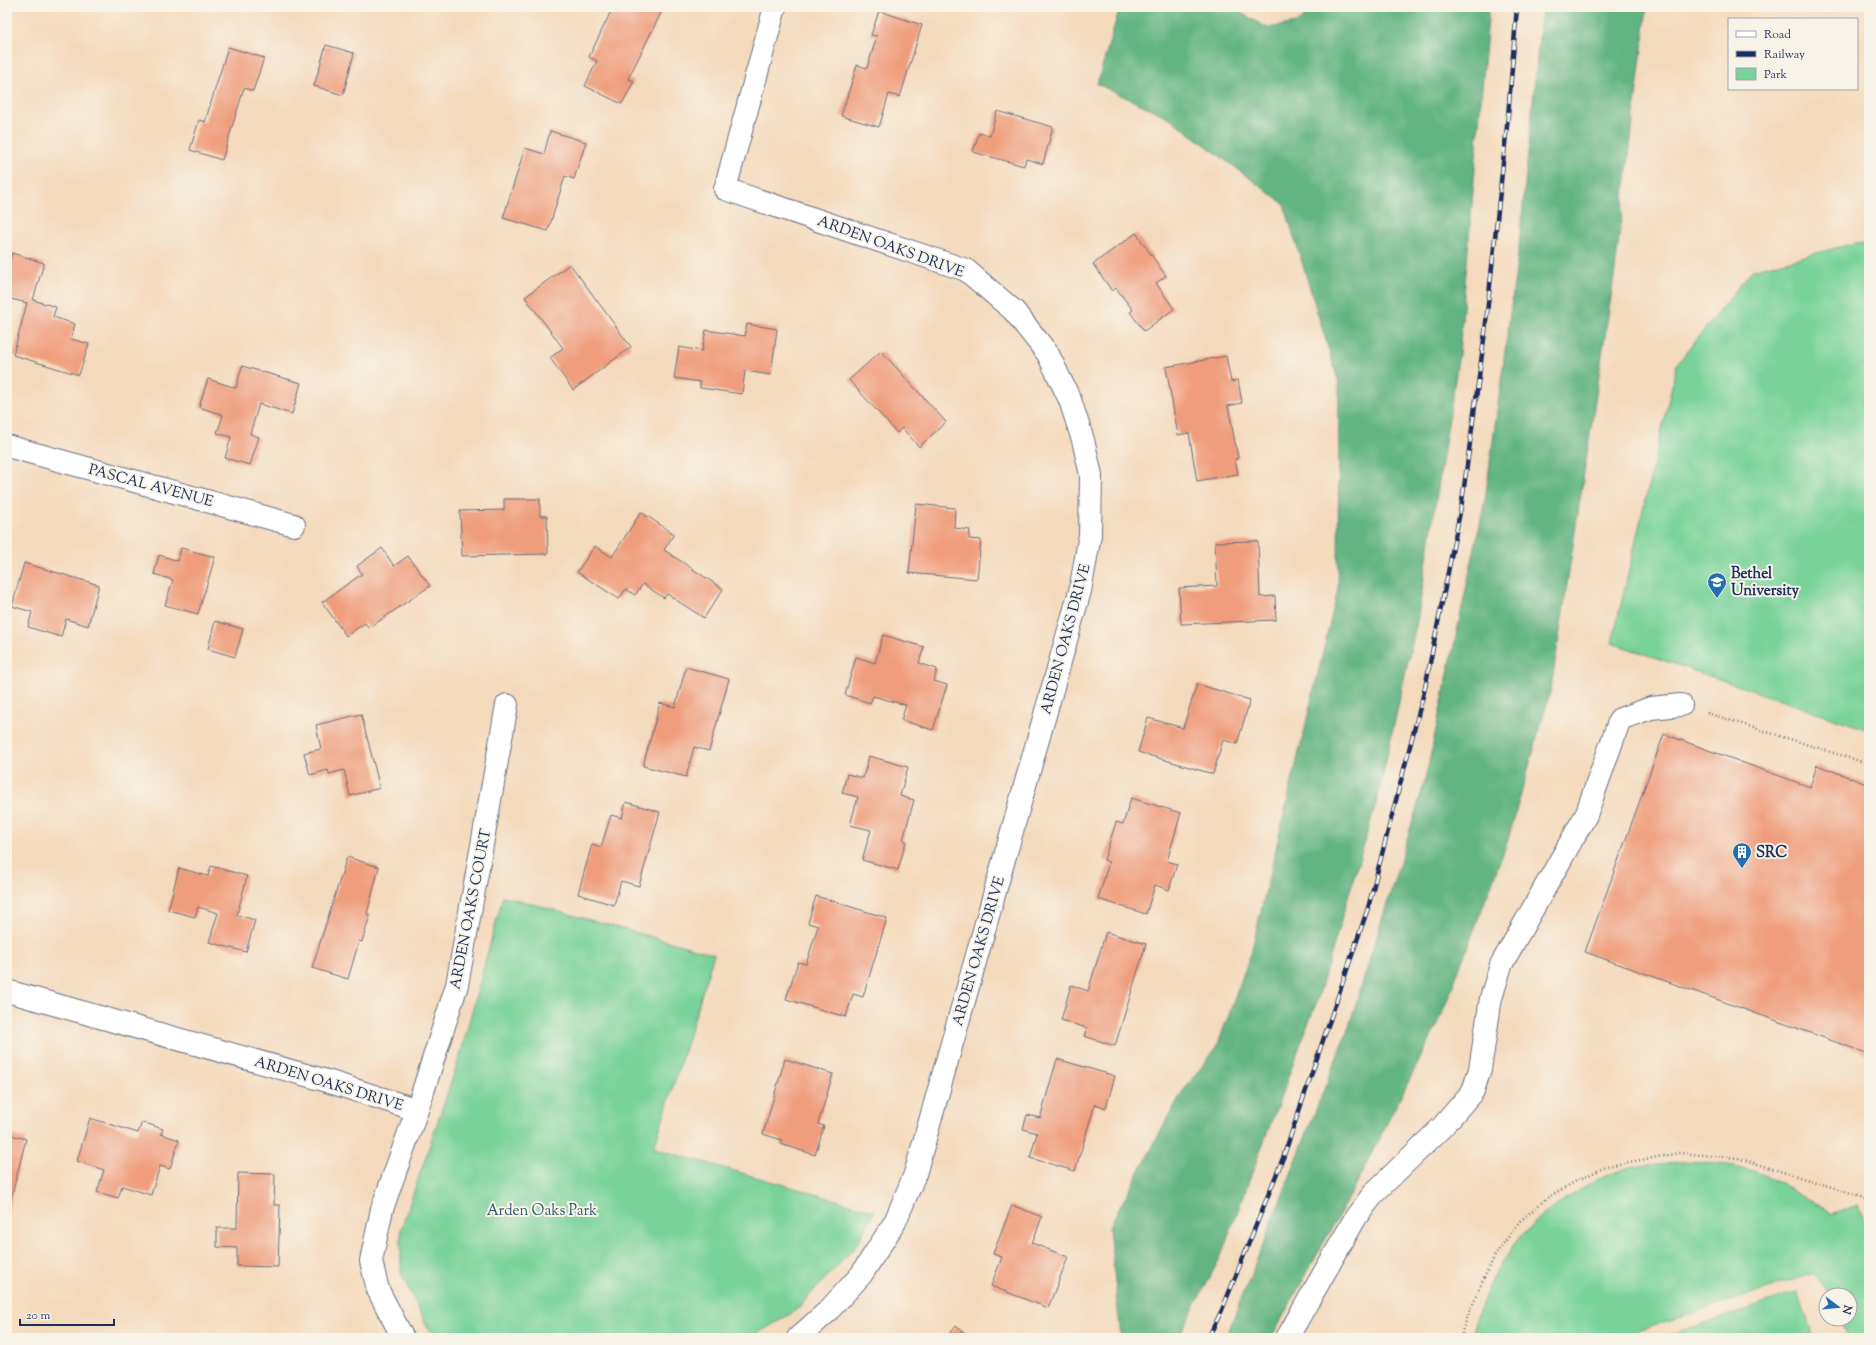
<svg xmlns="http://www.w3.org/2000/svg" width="1876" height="1345" font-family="'Sorts Mill Goudy',serif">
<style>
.green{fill:#78d299;stroke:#4a807c}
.forest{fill:#62b481;stroke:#3e7270}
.building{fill:#ef9d7b}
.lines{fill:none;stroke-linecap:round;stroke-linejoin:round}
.minor-casing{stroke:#676b7f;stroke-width:24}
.path{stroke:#676b7f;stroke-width:2.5;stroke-dasharray:1 3;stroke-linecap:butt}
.minor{stroke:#fff;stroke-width:22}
.rail-casing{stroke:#1b2f5e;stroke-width:4.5}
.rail{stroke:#f7f3e8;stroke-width:3;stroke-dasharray:9;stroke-linecap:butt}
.labels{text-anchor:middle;stroke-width:4;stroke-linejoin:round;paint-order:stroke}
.street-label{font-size:15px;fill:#1b2f5e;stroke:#f7f3e8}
.poi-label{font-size:15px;font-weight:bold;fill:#1b2f5e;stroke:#f7f3e8;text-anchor:start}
.park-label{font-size:15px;fill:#32586d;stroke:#f7f3e8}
</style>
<rect width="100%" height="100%" fill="#f7f3e8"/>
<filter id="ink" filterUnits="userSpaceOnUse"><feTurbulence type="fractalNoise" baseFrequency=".025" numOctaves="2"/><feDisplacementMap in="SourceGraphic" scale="8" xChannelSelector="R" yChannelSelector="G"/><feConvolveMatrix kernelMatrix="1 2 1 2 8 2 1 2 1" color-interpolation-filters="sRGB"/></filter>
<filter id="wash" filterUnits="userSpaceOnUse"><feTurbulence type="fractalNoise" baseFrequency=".012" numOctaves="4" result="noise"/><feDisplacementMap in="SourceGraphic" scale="16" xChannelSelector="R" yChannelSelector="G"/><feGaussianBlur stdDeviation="0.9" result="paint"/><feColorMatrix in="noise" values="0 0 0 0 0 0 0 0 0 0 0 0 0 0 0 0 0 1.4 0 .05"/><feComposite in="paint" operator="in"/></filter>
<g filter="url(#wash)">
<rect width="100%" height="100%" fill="#f4dabc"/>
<!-- green -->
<path class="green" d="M1855,243L1869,244V730L1612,643L1677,364L1752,270Z
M503,896L714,954L654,1148L875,1211L856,1246L795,1311L750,1338H440L427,1327L401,1273V1229L459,1059Z
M1682,1162C1700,1163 1719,1163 1738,1167C1772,1174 1802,1195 1831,1214L1859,1205L1869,1235V1338H1849L1842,1319H1850V1295H1831L1814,1273L1617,1338H1472C1474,1325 1479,1312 1483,1300C1504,1247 1539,1211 1589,1185C1596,1181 1603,1176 1610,1174C1633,1165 1658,1164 1682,1162Z
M1798,1292L1813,1338H1659Z"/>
<!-- forest -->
<path class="forest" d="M1120,7H1230L1268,28L1296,23L1319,7H1489L1459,354L1418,616L1378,797L1318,998L1220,1258L1178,1338H1121L1109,1227L1181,1094L1217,1047L1251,953L1338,589L1339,383L1284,204L1168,117L1097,84Z
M1542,7H1647L1615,270L1551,689L1507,843L1439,1022L1355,1186L1271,1338H1226L1349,1026L1425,781L1485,500L1519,247Z"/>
<g id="blocks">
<!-- building -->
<path class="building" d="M613,7H650L661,13L628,79L634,81L622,104L585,86L597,61L589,57Z
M879,11L922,25L900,97L889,94L879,127L841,116L857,65L867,68L877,36L871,35Z
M326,45L354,53L343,95L314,86Z
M228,47L264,58L253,91L244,88L222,160L190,150L199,120L205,122Z
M997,111L1053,127L1043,164L1026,159L1024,166L973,152L979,133L990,136Z
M550,131L586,142L574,179L565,176L548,231L503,218L525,148L544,154Z
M1136,233L1166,276L1156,283L1174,309L1144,331L1130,312L1133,310L1116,288L1112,291L1093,264Z
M12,253L44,263L33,300L56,307L53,317L75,324L71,339L89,344L79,375L13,355L27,303L7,298V270Z
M570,264L631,347L573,390L550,358L563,348L525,297Z
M747,324L777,329L771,375L745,371L742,394L700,388V382L674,378L679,347L702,351L706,330L745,336Z
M881,351L946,422L919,447L902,428L897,433L849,380Z
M1226,356L1231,382L1238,380L1242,403L1228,406L1238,458L1235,459L1238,474L1197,481L1189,433L1178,435L1166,367Z
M242,366L301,383L292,414L259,404L250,434L259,437L250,465L225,458L231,437L217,433L223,415L199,407L208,379L236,388Z
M504,499H540V516H547L548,554L462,556L460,511L504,510Z
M916,504L955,508L954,528L970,530L969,539L981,540L977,579L909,573Z
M641,512L674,534L664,550L723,589L704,618L667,594L664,598L643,584L635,595L626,589L619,599L577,572L595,546L612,557Z
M1258,541L1260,597L1275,596L1276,620L1181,624L1179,588L1217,586L1215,542Z
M181,548L215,557L198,614L165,605L173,580L154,574L159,555L178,561Z
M382,548L394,566L408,556L430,586L369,628L365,623L346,636L322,602L362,574L357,566Z
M24,563L99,585L88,626L66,619L61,637L28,627L32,612L12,606Z
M215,621L243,629L235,657L208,649Z
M883,635L924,647L919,663L937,669L934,681L947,685L933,730L901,720L906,705L873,696L870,703L845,695L856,657L875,663Z
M686,667L729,679L709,751L694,747L686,777L643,766L660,703L675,707Z
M1197,684L1250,700L1237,744L1223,740L1213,774L1138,752L1148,718L1183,728Z
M361,714L380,788L350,796L344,770L329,774L328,770L310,775L304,753L321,749L316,725Z
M1664,734L1810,787L1817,765L1869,785V1054L1585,952Z
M869,756L908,767L900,796L914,800L903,840L906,841L898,870L862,860L871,830L850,825L858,797L842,793L847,774L863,778Z
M1131,798L1181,813L1167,861L1177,864L1169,890L1155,885L1146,914L1098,899L1109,862L1104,860L1116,822L1123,824Z
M626,802L660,812L639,886L621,881L614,905L578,894L592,844L601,847L611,815L622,818Z
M347,857L379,867L367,914L370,915L362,942L359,941L348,979L312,968Z
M211,866L247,876L237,915L255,920L246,952L209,942L218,913L198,907L195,917L168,910L179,868L208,876Z
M816,896L887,918L863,997L853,994L846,1017L786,999L798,962L806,964L818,926L808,923Z
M1106,932L1146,944L1115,1046L1084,1036L1087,1028L1061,1020L1071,985L1088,991Z
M785,1059L833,1074L818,1124L824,1126L815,1155L780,1144L782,1140L763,1134Z
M1057,1059L1115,1076L1106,1108L1095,1104L1075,1171L1030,1158L1037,1133L1023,1129L1027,1115L1040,1118Z
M90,1118L138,1133L142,1122L163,1129L161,1134L179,1140L170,1169L160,1166L151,1195L122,1186L118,1198L97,1192L104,1170L77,1161Z
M7,1134L26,1139L8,1211H7Z
M238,1173L275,1174L274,1205H280L278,1267L237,1266V1248L217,1247V1228H237Z
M1012,1205L1042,1217L1032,1243L1068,1257L1048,1308L991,1286L1002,1257L993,1254Z
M956,1326L971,1338H946Z"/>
</g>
</g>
<g filter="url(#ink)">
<use href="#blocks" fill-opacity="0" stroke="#676b7f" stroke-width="1"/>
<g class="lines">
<!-- minor casing -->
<g class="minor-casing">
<path id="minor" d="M775,7L725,189L966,270L1014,311L1048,354L1070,400L1083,440L1091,475L1090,535L1080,591L915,1174L895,1222L861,1275L828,1311L798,1338
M7,446L294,525
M7,991L327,1081L417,1110L382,1209L371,1261L378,1290L403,1338
M417,1110L457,985L507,705
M1287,1338L1356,1217L1375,1192L1443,1126L1473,1091L1480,1069L1491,998L1501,965L1586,815L1620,719L1651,708L1681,705"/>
</g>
<!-- path -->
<path class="path" d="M1707,713L1869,764
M1462,1338V1331L1479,1289L1495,1255L1520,1221L1547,1198L1578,1180L1608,1166L1679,1153L1738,1158L1864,1197L1869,1203"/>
<!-- minor -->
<use href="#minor" class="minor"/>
<!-- rail casing -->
<g class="rail-casing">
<path id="rail" d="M1208,1338L1222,1310L1283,1158L1368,908L1425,688L1462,502L1485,332L1508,116L1517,7"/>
</g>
<!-- rail -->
<use href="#rail" class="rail"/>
</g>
</g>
<!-- icons -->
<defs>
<g id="university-pin" transform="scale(1)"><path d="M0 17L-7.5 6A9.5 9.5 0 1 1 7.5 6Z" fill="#1f6fb2" stroke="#f7f3e8"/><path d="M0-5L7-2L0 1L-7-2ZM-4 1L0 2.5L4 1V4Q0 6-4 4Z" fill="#fff"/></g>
<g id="building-pin" transform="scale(1)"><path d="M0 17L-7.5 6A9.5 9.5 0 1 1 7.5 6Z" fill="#1f6fb2" stroke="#f7f3e8"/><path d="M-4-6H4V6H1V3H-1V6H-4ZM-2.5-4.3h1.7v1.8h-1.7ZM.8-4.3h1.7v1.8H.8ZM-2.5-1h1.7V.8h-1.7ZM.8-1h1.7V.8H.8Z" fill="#fff"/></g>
</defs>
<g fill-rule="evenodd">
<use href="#university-pin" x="1717" y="582"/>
<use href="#building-pin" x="1742" y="852"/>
</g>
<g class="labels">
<!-- street labels -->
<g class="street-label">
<text transform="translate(891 246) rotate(20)" y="5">ARDEN OAKS DRIVE</text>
<text transform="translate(151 485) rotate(15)" y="5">PASCAL AVENUE</text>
<text transform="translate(1065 639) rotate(-75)" y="5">ARDEN OAKS DRIVE</text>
<text transform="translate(470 909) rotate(-79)" y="5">ARDEN OAKS COURT</text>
<text transform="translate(978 951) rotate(-74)" y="5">ARDEN OAKS DRIVE</text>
<text transform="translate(329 1083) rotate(17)" y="5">ARDEN OAKS DRIVE</text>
</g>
<!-- poi labels -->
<g class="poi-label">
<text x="1731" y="578">Bethel<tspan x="1731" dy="17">University</tspan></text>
<text x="1756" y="857">SRC</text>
</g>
<!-- park labels -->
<g class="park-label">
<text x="542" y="1215">Arden Oaks Park</text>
</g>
</g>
<!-- margin -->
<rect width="1876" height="1345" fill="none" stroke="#f7f3e8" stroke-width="24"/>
<!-- legend -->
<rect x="1728" y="18" width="130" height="72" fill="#f7f3e8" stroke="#9fa5b1"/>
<rect x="1736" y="31" width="20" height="6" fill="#ffffff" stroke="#9fa5b1"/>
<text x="1764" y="38" font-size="12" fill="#1b2f5e">Road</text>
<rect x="1736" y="51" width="20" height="6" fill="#1b2f5e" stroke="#9fa5b1"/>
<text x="1764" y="58" font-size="12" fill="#1b2f5e">Railway</text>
<rect x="1736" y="68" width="20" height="12" fill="#78d299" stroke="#9fa5b1"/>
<text x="1764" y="78" font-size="12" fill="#1b2f5e">Park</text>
<!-- north arrow -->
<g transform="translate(1838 1307) rotate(106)"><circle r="19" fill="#f7f3e8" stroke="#9fa5b1"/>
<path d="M0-3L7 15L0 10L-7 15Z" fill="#1f6fb2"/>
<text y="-6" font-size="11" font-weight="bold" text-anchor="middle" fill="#1b2f5e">N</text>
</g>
<!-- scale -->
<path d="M20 1319v6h94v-6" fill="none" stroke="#1b2f5e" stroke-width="2"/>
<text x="26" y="1319" font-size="12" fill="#1b2f5e" stroke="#f7f3e8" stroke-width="3" paint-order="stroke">20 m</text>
</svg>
